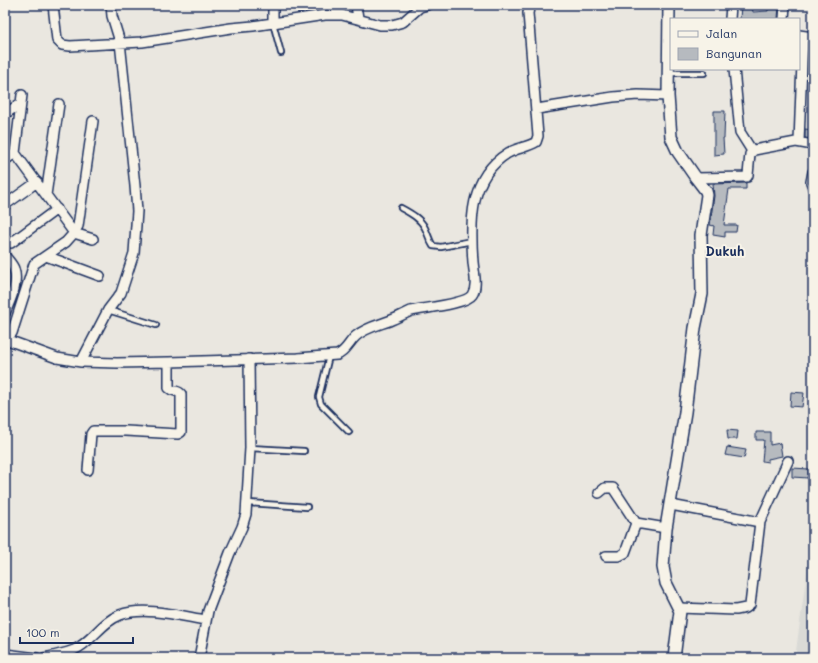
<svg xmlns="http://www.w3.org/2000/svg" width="818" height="663" font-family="Mali,sans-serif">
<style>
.built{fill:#dadad6}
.building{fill:#b6babf;stroke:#1b2f5e}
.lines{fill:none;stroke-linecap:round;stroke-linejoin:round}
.service-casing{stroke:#1b2f5e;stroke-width:8}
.minor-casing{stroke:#1b2f5e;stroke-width:12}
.tertiary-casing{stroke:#1b2f5e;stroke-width:14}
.service{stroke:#f7f3e8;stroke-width:4.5}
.minor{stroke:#f7f3e8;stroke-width:9}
.tertiary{stroke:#f7f3e8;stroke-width:11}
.labels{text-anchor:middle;stroke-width:4;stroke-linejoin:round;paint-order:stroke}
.quarter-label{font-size:13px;font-weight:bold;fill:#1b2f5e;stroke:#f7f3e8}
</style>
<rect width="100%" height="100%" fill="#eae7e0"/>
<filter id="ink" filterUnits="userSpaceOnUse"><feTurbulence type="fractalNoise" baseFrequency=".025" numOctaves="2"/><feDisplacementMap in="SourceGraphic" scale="8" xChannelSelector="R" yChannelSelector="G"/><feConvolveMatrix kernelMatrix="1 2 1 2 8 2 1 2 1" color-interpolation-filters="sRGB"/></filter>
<g filter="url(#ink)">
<!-- built -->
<path class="built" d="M813,528V658H795Z"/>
<!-- building -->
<path class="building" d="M741,5H752L753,12L768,11V5H779L778,19H740Z
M714,111H725L724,138H723L724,154L714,155Z
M805,129L813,130V139L805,138Z
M746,183V189H729L724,225H737L736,232H725V237L713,235L714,226L710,225L714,196L713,184Z
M791,392L804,393L802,407L790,406Z
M727,430L738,431L737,439H728Z
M756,432H770V445L780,443L782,456L768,459V462L762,461L764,440H756Z
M727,447L746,450L744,458L725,455Z
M792,468L809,469L808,478L792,477Z"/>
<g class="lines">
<!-- service casing -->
<g class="service-casing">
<path id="service" d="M273,23L281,53
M668,73H704
M401,208C410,213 420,218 425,228C428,234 429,240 433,246L441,247L472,241
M108,310L156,325
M329,356L319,397L321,404L349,432
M250,448L304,451
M248,503L307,507"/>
</g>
<!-- minor casing -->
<g class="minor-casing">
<path id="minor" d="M53,5L57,40L62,45L70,46L142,42L231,28L253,26L325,15H342L380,25H392L403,22L420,7L427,5
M356,5L358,18
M730,19L731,5
M784,19L785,5
M273,23V5
M799,35L813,37
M734,69L740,132L752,151
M22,95L15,153L74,233L93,239
M537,109L613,97L638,95L668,96
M5,114L21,103
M799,142L803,36
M5,160L15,153
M813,172L811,182L813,188
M696,178L747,177L748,175L750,154L754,150L796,142L813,145
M46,195L59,104
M5,205L37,182
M11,243L57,209
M5,256C8,260 13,265 14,269C19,284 10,300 5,313
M46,256L100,276
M12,333L34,264L66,242L74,233L78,226L93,121
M5,339L57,358L81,362L117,363L169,362L298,358L337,355C346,352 349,342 356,336C365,328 378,325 389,321C397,318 404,314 411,311C424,308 466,304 472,295C478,286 474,273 473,262C470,222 469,177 508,153C517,148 528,147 536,142L538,136L528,13L530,5
M81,362L108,310L121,293L134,253L137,211L135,186L120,42L112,16L111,5
M88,470L91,434L93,431H126L178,434L181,432V394C178,390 173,392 169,388V362
M599,493L605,488H613L636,523L666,528
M671,505L760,522
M606,556H619L625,553L636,523
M679,608L736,610L746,608L750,605L760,522L788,461
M5,654L37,658
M44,658C54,656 64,654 74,650C92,642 101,622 120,615C144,606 181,616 206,620
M199,658L208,611L230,553L242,527L246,514L250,448L249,359"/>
</g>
<!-- tertiary casing -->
<g class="tertiary-casing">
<path id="tertiary" d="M669,5L668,96L671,137L678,152L696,178L706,191L707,195L701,235L702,294L695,328L685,412L666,528L663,567L666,583L680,611L674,658"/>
</g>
<!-- service -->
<use href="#service" class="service"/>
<!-- minor -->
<use href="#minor" class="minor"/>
<!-- tertiary -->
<use href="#tertiary" class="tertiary"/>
</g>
</g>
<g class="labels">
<!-- quarter labels -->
<g class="quarter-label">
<text x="725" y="256">Dukuh</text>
</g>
</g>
<!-- margin -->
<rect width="818" height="663" fill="none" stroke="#f7f3e8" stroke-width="20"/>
<rect x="10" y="10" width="798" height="643" fill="none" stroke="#1b2f5e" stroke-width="1.5" filter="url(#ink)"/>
<!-- legend -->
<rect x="670" y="18" width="130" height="52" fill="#f7f3e8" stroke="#9fa5b1"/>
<rect x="678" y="31" width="20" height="6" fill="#f7f3e8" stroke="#9fa5b1"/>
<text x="706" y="38" font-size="12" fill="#1b2f5e">Jalan</text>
<rect x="678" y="48" width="20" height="12" fill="#b6babf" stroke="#9fa5b1"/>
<text x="706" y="58" font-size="12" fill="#1b2f5e">Bangunan</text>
<!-- scale -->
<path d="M20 637v6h113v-6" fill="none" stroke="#1b2f5e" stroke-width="2"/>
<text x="26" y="637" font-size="12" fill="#1b2f5e" stroke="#f7f3e8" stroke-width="3" paint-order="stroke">100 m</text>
</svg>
